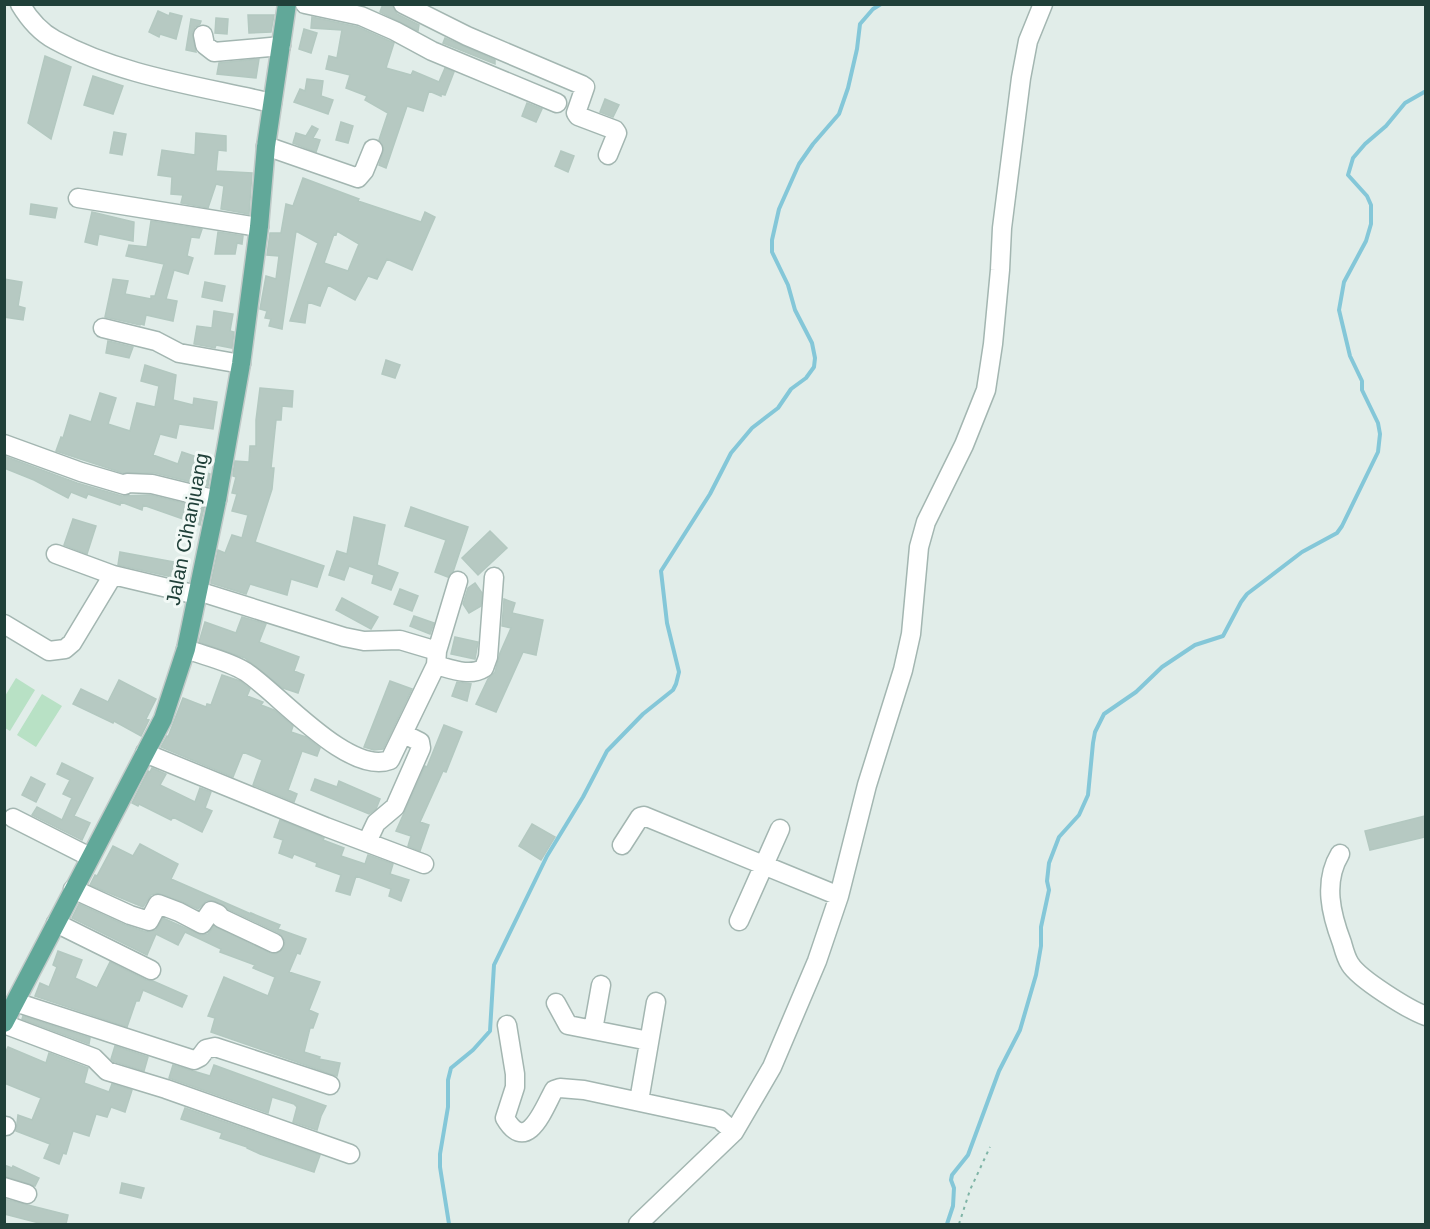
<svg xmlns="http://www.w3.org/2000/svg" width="1430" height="1229" font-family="Helvetica,sans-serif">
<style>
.green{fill:#b8e1c5}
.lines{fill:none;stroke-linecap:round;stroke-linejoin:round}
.stream{stroke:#84c7d8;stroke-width:4}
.building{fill:#b6c9c2;stroke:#b3c8c0;stroke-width:1.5;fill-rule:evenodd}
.minor-casing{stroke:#a3b6b1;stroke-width:21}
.major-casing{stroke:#c1cac8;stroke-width:21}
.path{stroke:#7fb4a6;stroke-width:2;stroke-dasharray:3 4.5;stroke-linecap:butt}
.minor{stroke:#fff;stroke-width:18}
.major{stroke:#61a899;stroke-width:18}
.labels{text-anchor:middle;stroke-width:6;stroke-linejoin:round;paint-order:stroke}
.street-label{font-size:20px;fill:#204039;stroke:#f2f9f6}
</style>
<rect width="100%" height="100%" fill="#e1ede9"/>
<!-- green -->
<path class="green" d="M16,678L35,690L10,731L5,728V696Z
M42,694L62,706L36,747L17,735Z"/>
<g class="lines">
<!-- stream -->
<path class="stream" d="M449,1224L440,1167V1154L448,1107V1080L451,1068L473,1050L490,1031L494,965L547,856L583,797L607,751L643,714L673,690L676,684L679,672L667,623L661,571L710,494L731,453L752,428L778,408L791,389L806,378L814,367L815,358L812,343L795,310L788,285L772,252V240L779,209L799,164L813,144L839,114L848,88L857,49L860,24L873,9L881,4
M947,1224L953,1206L954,1188L951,1180L952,1175L968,1155L999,1071L1020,1030L1036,975L1041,946V927L1049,890L1047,881L1049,863L1059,837L1079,815L1088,795L1093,743L1095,732L1104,714L1136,692L1162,667L1195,645L1223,636L1241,602L1247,594L1302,552L1337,533L1342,526L1378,452L1380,434L1378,423L1362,390V381L1350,356L1339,310L1344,282L1366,241L1371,224V205L1367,196L1348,175L1353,158L1365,144L1386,126L1405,103L1426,91"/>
</g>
<!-- building -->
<path class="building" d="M383,4H392L397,14L419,25L418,31L380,12Z
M158,11L169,16L170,13L182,16L176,39L160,34L159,37L149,32Z
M248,15H274L271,32L249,33Z
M312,17L358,27L394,43L386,68L411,75L413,71L439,82L445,68L454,72L445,95L441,94V96L429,91L423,111L407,106L386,168L379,165L384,148L379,140L388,113L365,100L367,96L346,88L350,75L326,69L329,56L337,58L342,30L311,28Z
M216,18L228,19L227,34L215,33Z
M191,19L201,21L200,24L195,27L192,32L196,52L186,50Z
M304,29L317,33L311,53L299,49Z
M445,38L495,60V64L443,43Z
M45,56L71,67L51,139L28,123Z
M259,59L256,78L217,74L219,63Z
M93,76L123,86L113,114L84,105Z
M307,79L323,81L321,96L333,100L328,114L294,102L300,89L305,91Z
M605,99L619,105L613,117L600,112Z
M527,103L542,109L536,122L522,116Z
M341,122L353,126L348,143L336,140Z
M312,126L318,129L313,138L320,140L316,152L293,143L296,133L306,136Z
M114,132L126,134L122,155L110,153Z
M196,133L226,136V151L218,150L216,171L252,173L249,214L221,209L224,186L216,184L208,208L181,203L183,195L171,194L172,177L158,175L162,150L195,155Z
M561,151L574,156L568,172L555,166Z
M303,178L359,199L358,201L421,222L425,212L435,217L412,270L387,259L377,279L368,276L355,300L328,285L320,306L308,302L305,323L290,321L318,243L296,231L282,329L269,326L271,319L265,318L267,311L260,309L266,276L276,279L279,256L267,255L270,233H281L286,204L293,206ZM337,231L359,244L348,271L324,263L334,234L336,235Z
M31,204L57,208L55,218L30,214Z
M92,212L134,222L133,241L99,234L97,245L85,242Z
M151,221L202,229L199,238L191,237L187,256L193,258L188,274L174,270L166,299L177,301L173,321L146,315L144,325L141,324L140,325L105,317L113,279L128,281L125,294L151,299V296H155L164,264L126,256L129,245L147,247Z
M218,232L243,236L242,244L237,243L235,254H215Z
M4,279L22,282L18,306L25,308L23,320L4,317Z
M205,282L225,286L222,301L202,297Z
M214,311L233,314L230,331L234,332L232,348L216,345L215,348L194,344L197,326L212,328Z
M108,341L133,347L129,358L106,353Z
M386,360L400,365L395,378L382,374Z
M145,365L176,375L173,400L193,405L194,398L217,402L213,429L179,424L176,438L160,434L153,455L178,464L182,452L203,459L199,470L210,474L208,486L155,473H123L56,451L61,437L63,438L70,415L91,422L100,393L116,398L108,424L130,431L137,403L155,407L159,386L141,381Z
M260,388L293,391L292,407L282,406L281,420H276L271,468H274L272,489L255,542L324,566L317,587L291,579L287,595L250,584L246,594L211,583L218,550L225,553L232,535L242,538L248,515L232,511L237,494L232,493L236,477L233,476V473L235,461L249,462L250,446H256V420Z
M4,456L77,483L122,496L150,495L204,508L200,525L143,505L142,510L121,502L120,505L88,494L86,498L71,492L68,498L34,480L4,468Z
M411,507L468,527L453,572L448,577L435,572L446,540L405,526Z
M354,517L385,525L377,565L398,573L391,590L372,583L374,575L349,566L344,580L329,575L337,551L347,554Z
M73,519L96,526L87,554L64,545Z
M490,531L507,548L478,575L462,558Z
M120,552L180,563L177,578L118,565Z
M475,583L482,593L481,606L469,613L463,604L468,588Z
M400,589L418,596L412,611L394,604Z
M342,598L378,617L371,629L336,610Z
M504,599L515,603L512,613L543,620L536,655L523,652L496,712L476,704L488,679L495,672L500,653L511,628L502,626Z
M414,616L434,623L430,634L410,626Z
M242,617L266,624L259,642L299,657L294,671L304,675L298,693L283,688L245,658L199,642L205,622L236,633Z
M455,637L478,642L475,659L451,654Z
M222,675L240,681L250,689L247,696L263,702L261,705L274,710L293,726L291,732L306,737L320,748L317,756L302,751L288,790L297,794L294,802L253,785L262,760L243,752L233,777L161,747L167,736L168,737L183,698L206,707L207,704L211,705Z
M119,680L156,699L146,719L149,720L141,736L114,721L113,723L73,704L81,689L108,702Z
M390,681L412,689L383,749L374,750L364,747Z
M457,682L471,684L467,701L452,696Z
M444,725L462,732L446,772L443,771L420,822L429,825L420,851L408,846L411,836L396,831L425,766L427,767Z
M62,763L93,778L74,816L90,823L82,840L32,815L37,807L62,820L72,798L63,794L70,780L57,774Z
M152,768L166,774L160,785L195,802L200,788L211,792L205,808L212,811L202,832L173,817L171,820L139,804L138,806L132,803L148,771L150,772Z
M31,777L45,784L36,802L22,795Z
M315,779L337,787L339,781L380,799L376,809L369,814L311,790Z
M1425,816V837L1370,850L1365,831Z
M280,820L324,838L323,840L344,848L341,856L365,864L368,855L393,864L390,874L409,880L401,901L389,896L391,889L356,876L350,895L336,891L341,875L316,866L317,863L294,854L292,858L279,853L283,840L274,837Z
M532,824L555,837L541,860L519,846Z
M140,844L178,864L171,879L251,914V913L270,921L280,925L278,929L306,939L300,954L297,953L289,972L320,982L309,1010L318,1014L313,1028H310L304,1052L320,1057L319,1059L340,1063L337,1076L211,1032L215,1018L208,1016L224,977L268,996L275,977L253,968L255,965L220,952L221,949L185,932L178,945L156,934L147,955L72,918L79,904L125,925L146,932L156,930L163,918L201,935L208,934L214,926L270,953L276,954L284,948L285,941L279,933L228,909L215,901H206L198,909L183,902L157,893L151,895L143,907L90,885L95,875L97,876L113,846L133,856Z
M58,951L82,960L75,978L97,988L110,962L146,980L153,981L187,996L182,1007L143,990L139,1001H136L127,1027L35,996L40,983L49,987L57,967L53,965Z
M23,1016L90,1038L89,1044L22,1019Z
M115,1046L148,1057L144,1071L113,1061L111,1059Z
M8,1047L46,1063L49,1053L88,1068L84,1083L109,1092L112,1084L132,1090L125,1112L111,1107L107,1117L96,1114L89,1136L73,1131L66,1154L63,1153L59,1164L44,1158L50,1144L16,1131L18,1115L32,1120L41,1098L4,1083V1056Z
M173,1065L210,1076L214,1065L326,1106L321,1116L317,1130L293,1122L297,1107L294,1104L272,1097L268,1113L169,1078Z
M185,1108L320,1155L314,1172L260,1154L247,1148V1147L220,1138L222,1133L181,1119Z
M4,1165L12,1168L13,1166L39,1178L35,1186L4,1176Z
M122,1183L144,1188L141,1198L120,1193Z
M4,1199L68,1215L66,1224H43L4,1214Z"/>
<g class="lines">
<!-- minor casing -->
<g class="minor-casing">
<path id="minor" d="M20,4C29,19 40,32 55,40C121,76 200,86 272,103
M305,4L361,16L395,31L432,51L557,103
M403,4L467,36L582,85L585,87L576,113L578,116L615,130L617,133L608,155
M203,35L205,45L214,52L281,46
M266,146L358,178L364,171L373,149
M78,198L259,227
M103,328L156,341L179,353L241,364
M4,444L81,472L125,485L127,483L152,484L217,500
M56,554L113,575L197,595
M4,624L49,651L65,649L72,643L113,575
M186,649C205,656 229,661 246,672C279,694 349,776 390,760L436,665L437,651L400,640L364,641L344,637L198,591
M437,651L458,581
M436,665C451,669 470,677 484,668L488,657L494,577
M145,753L326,827L424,864
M13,818L90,857
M367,842L376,823L395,807L421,748L420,742L404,734
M622,845L640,817L644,816L839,896
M1340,854C1323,882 1331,914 1342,943C1344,950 1346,958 1350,964C1359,979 1409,1010 1426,1016
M73,889L130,915L149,921L158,904L179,912L202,924L211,911L218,914L221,918L274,943
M739,921L780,829
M56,923L151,970
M15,1002L194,1060L200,1057L206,1049L215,1047L330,1085
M556,1003L568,1025L649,1041
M4,1024L94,1058L107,1071L166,1089L350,1154
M507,1025L515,1074V1087L505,1118C527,1156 544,1108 554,1090L560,1088L584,1090L719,1119L734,1132
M593,1030L601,985
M639,1101L656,1002
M4,1126H6
M4,1187L27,1194
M638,1224L734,1132L772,1067L817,961L839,896L867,785L903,670L911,634L919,547L926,522L964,445L986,390L993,344L1000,270L1002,228L1021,78L1028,41L1043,4"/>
</g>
<!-- major casing -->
<g class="major-casing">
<path id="major" d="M4,1023L163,719L186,649L217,500L241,364L259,227L266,146L287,4"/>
</g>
<!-- path -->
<path class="path" d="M959,1224L970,1190L990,1147"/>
<!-- minor -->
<use href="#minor" class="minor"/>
<!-- major -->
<use href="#major" class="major"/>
</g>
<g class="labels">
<!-- street labels -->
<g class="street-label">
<text transform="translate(187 529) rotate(-79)" y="7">Jalan Cihanjuang</text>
</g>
</g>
<!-- border -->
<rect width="1430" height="1229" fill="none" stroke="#204039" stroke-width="12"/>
</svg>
